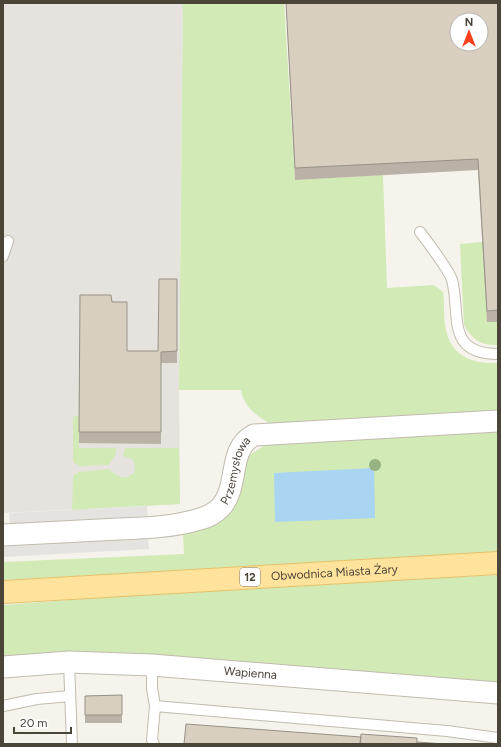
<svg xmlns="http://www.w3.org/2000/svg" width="501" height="747" font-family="Figtree,sans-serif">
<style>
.industrial{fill:#e6e2dd}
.green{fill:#d2eab5}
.parking{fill:#e5e3e0}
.water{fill:#a9d4f2}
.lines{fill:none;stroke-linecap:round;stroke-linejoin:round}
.service-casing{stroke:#c2bbae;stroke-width:12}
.minor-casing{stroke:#c2bbae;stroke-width:23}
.primary-casing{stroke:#e6c16a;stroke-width:24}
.service{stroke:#fff;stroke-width:10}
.minor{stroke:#fff;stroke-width:21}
.primary{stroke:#ffe39c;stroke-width:22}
.tree{fill:#97b381}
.wall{fill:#bab2a6}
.building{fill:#d8cfc1;stroke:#979187;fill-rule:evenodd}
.labels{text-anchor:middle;stroke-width:3;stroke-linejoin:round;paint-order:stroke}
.shield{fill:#fff;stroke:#817c74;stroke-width:1}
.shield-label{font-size:11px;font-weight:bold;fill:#4b4439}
.street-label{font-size:12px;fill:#4b4439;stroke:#fff}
</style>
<rect width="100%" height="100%" fill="#f6f3ec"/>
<!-- industrial -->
<path class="industrial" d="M3,3H183L179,390L180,504L3,513Z"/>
<!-- green -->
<path class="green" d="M183,3H284L295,180L383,175L387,288L434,285L443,292C445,304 443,318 446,330C452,357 473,364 498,363V412L269,423C255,415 244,406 241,390H179Z
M492,241L498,319V345C482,346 472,340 464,325L460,244Z
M75,416H79V448H116V453L109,465L80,466L73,462V418Z
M498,430V554L3,580V562L184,554L183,532L238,496L248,456L272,441Z
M125,448H179L180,504L84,509L83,512L72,513L73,479L74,475L79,472L109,469C117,477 125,481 134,473C137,462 133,458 123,456Z
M498,575V684L89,652L3,658V605L188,591Z"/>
<!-- parking -->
<path class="parking" d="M147,506L148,520L10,527L9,513Z
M148,534L149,549L3,557V542Z"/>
<!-- water -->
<path class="water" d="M374,468L375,518L275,522L274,473Z"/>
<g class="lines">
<!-- service casing -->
<g class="service-casing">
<path id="service" d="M420,232C427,241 450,272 452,280C461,314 445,354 498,354
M3,256L8,241
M69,662L72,744
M152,665V688L155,706
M3,706L37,699L70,696
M154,744L152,740L155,706L447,731L498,738"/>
</g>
<!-- minor casing -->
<g class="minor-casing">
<g id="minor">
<path id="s1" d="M3,535C42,533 80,531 119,529C146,528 174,527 200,519C208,517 215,513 221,507C240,485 227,449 254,435L498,421"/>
<path id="s2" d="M3,667L69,662L152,665L498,693"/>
</g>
</g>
<!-- primary casing -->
<g class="primary-casing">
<g id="primary">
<path id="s3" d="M3,592L498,563"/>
</g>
</g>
<!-- service -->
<use href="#service" class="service"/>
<!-- minor -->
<use href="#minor" class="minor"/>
<!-- primary -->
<use href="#primary" class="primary"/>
</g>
<!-- trees -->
<circle class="tree" cx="375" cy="465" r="6"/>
<!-- wall -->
<path class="wall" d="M286,3H498V322H487L478,170L295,180Z
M177,279V363H161V444L79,443L80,295L112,302L127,351H158Z
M122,695V723H85V696Z"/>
<!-- building -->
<path class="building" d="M286,3H498V310L487,311L478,159L295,168ZM457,20H481V44H457Z
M159,279H177V351L161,352V432H79L80,295H111L112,302H127V351H158Z
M122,695V715H85V696Z
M186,724L361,737L360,744H184Z
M361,734L417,738V744H360Z
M417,742L444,744H417Z"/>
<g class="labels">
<!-- shield labels -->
<rect class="shield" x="240" y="568" width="20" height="18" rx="3"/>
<g class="shield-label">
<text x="250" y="581">12</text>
</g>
<!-- street labels -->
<g class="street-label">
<text dy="4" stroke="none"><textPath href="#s1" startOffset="262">Przemysłowa</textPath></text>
<text dy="4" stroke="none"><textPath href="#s3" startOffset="332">Obwodnica Miasta Żary</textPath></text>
<text dy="4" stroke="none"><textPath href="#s2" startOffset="248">Wapienna</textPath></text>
</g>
</g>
<!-- border -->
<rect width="501" height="747" fill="none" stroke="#4b4439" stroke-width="8"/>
<!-- north arrow -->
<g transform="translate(469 32)"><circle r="19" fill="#ffffff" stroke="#b7b4b0"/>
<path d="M0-3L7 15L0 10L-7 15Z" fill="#fc3f1d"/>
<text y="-6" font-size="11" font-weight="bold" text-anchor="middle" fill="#4b4439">N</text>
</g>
<!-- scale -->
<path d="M14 727v6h57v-6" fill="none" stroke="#4b4439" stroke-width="2"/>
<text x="20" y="727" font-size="12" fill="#4b4439" stroke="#ffffff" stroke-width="3" paint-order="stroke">20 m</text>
</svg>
